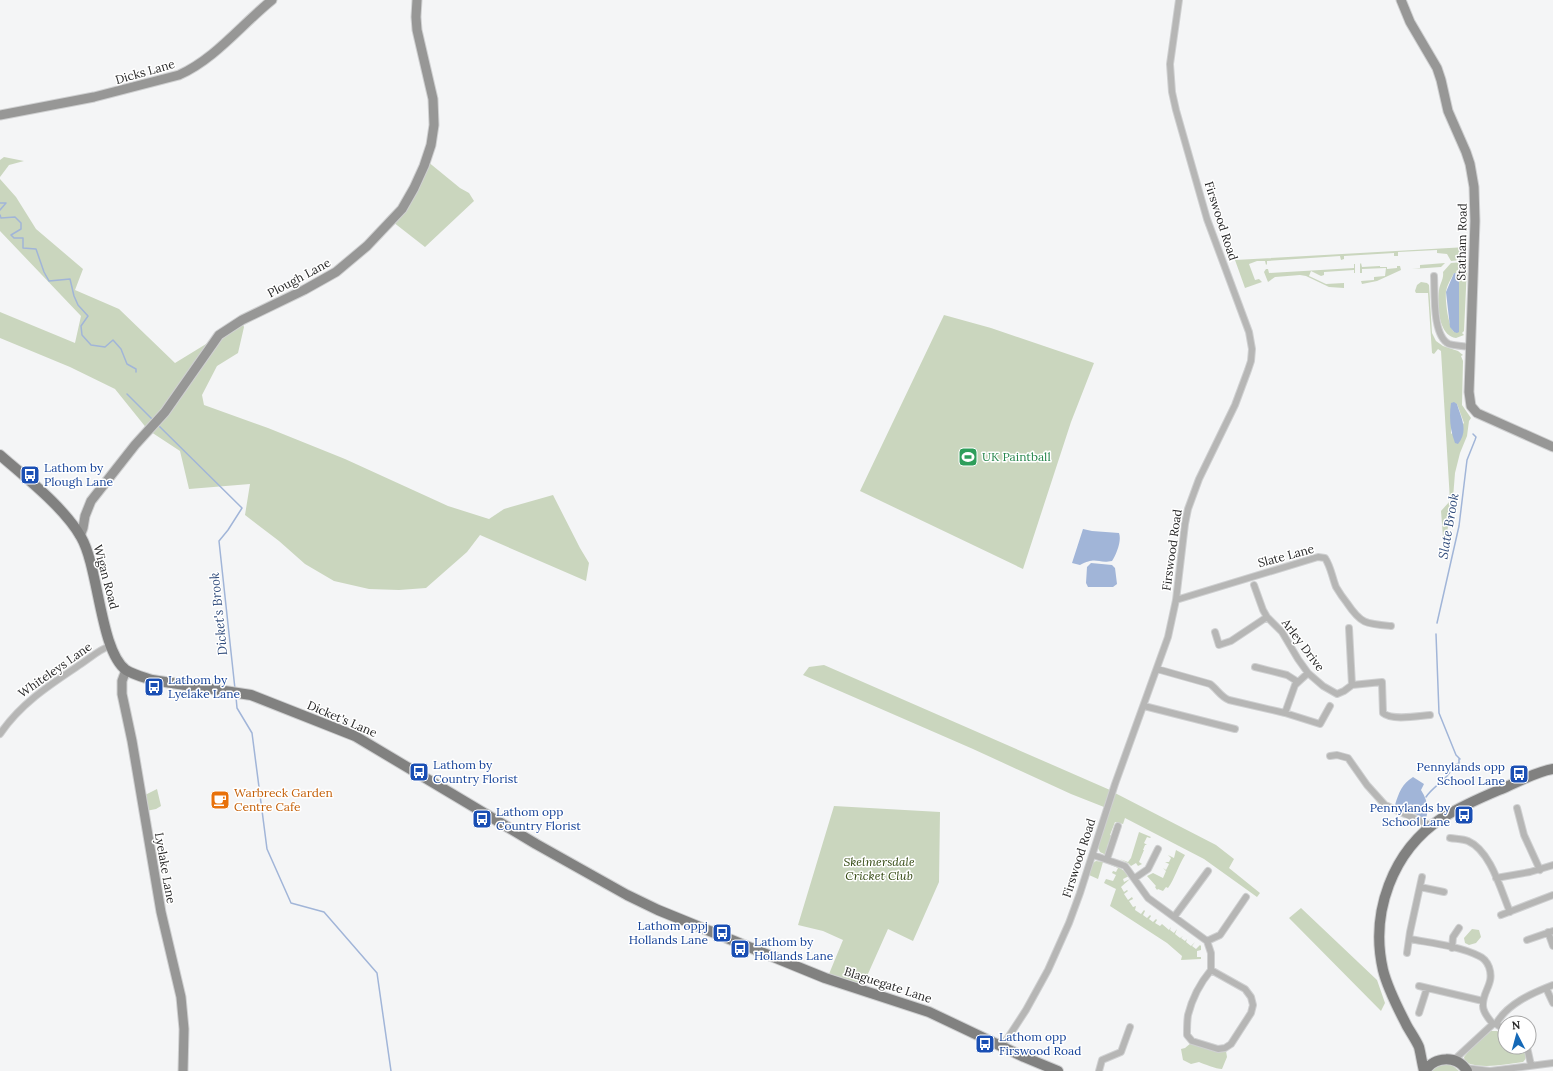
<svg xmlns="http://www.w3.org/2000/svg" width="1553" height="1071" font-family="Lora,serif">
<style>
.green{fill:#cad6be;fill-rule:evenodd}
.water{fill:#a1b5d8}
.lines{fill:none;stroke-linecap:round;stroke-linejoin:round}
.stream{stroke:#a1b5d8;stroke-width:1.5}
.street-casing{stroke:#cfd0d1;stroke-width:8}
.secondary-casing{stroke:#cfd0d1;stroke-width:11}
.primary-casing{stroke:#cfd0d1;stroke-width:12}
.street{stroke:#b6b6b5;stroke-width:6}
.secondary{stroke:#979796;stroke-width:9}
.primary{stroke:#818180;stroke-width:10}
.labels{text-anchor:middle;stroke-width:3;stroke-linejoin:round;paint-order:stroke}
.street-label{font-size:12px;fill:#272727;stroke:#fff}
.leisure-label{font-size:12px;fill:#27864d;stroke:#fff;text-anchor:start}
.transit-label{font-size:12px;fill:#164399;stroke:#fff;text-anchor:start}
.food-label{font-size:12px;fill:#c56008;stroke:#fff;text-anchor:start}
.park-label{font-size:12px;font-style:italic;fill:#334911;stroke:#fff}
.water-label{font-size:13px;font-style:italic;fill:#334e7d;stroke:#fff}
</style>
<rect width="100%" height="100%" fill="#f4f5f6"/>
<!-- green -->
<path class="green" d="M4,157L24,161L9,165L0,177V160Z
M427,161L460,188L469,193L474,201L425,247L393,222Z
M0,179L16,197L36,229L83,269L75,290L119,309L175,363L242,322L244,327L238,353L217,366L202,395L204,405L268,428L345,459L448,506L489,519L504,509L553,495L580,548L589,563L586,581L480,535L467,552L426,588L399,590L369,589L334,581L305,564L279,541L245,515L250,484L189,489L180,451L148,430L115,389L70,367L0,338V312L75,343L81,316L0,231Z
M1467,247V263L1462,260L1451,261L1447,254L1437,253V250L1398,252V256H1394V253L1344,256V259L1341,260L1340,256L1267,261V264L1266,265L1265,261H1257L1249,264L1255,280L1259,279L1262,282L1245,288L1235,260Z
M1463,262L1466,264L1467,267L1464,331L1462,333L1464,335L1456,338C1438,336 1437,304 1439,290C1440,283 1444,279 1443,272L1451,263ZM1454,273H1456L1459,278L1458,332H1454C1448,325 1445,301 1446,291C1447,285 1451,279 1454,273Z
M1361,263L1362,267L1380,266V267H1387V269L1397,268V266H1400L1401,270L1377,281L1362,284L1361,281L1374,280V277L1385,276L1386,268L1362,269V273H1360V264Z
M1445,263L1441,267L1412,269L1420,268V265Z
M1354,264H1355V273H1354V270L1324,272V275L1321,276L1311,271L1309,276L1326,284L1344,283V288L1329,287L1306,276L1300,275L1275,277L1268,282L1264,272L1266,269H1268L1269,273L1354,268Z
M1421,282L1427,283L1429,285L1432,333L1436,341L1443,346L1458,351L1463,355L1461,356L1463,361L1462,405L1471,418L1469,421L1467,436L1460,453L1455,473L1453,498L1444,550L1441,511L1450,501L1441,351L1438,349L1434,354L1432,353L1428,293H1416L1415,291L1417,285ZM1451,403L1457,404L1464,423L1451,434Z
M944,315L991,328L1094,363L1071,422L1023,569L860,491Z
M824,665L1110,790L1104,807L1071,794L973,749L803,675L809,667Z
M157,789L161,806L156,809L146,811L143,796Z
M1115,793L1216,845L1234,859L1229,868L1260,893L1257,897L1204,859L1125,818L1123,824L1115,822L1110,835L1112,836L1109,843L1108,844L1106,855L1100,852L1098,848V846Z
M834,806L940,812L939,882L913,941L888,929L863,985L829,974L843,940L823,931L798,925Z
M1139,832L1151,837L1150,838L1147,837L1144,843L1147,845H1145L1143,850H1144L1139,862L1142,864L1138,866L1136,863L1131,866L1128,863L1120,859L1128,862L1131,858Z
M1176,850L1185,855C1178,866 1175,878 1168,888L1166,887L1163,891L1158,889L1157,890L1155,887L1156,886L1147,876L1153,873L1163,878L1166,871L1163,868L1166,870L1169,864L1165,862H1169L1171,858L1168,855L1174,858Z
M1096,861L1103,862L1098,879L1089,875L1093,863Z
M1106,863C1116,866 1123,868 1129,876L1123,879L1124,882L1130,879L1121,887L1124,892L1127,890L1128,891L1124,894L1128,900L1132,897L1133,899L1129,901L1133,907L1136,906L1135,910L1141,914L1144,910L1145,911L1143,915L1147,918L1150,915L1151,916L1149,919L1153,922L1156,919L1157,920L1155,923L1160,926L1162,924L1169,930L1171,927L1170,930L1174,933L1177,929L1175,934L1180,938L1183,936L1181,938L1185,941L1187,939L1186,942L1191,946L1195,942L1192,946L1196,949L1200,945L1201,946V950L1197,951V957H1201V959L1181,960L1182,956L1167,943L1110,906L1116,889L1104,883L1106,879L1113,881L1116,875L1112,873L1113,871L1116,872L1118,868Z
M1301,908L1377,980L1385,1003L1381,1011L1289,918Z
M1472,929L1479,930L1481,937L1476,943L1469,945L1465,943L1464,938Z
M1491,1031H1497L1505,1036V1047L1524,1048C1526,1053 1528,1057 1523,1062C1504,1064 1484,1070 1465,1062L1464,1057L1473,1046Z
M1191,1043L1226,1051L1227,1057L1222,1069C1216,1069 1204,1064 1199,1062L1191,1064L1183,1060L1181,1049L1185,1048Z
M1440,1063L1452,1065L1459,1071H1428Z"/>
<!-- water -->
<path class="water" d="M1454,273L1458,274L1459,278V332L1457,333L1454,332L1450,327L1446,292Z
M1454,402L1457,404C1461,418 1469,430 1458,444L1455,443C1450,430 1449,417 1451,403Z
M1083,529L1092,531L1119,533C1122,541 1116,555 1112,561C1097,564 1097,556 1080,565L1072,563Z
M1091,563L1112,565L1115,568L1117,584L1113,587H1088L1086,583L1087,567Z
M1413,777L1424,784L1421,790C1427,799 1429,808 1426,819L1395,805C1399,792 1402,784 1413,777Z"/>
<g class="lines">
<!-- stream -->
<path class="stream" d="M0,203H6L0,210
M0,215L1,218L15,217L21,223V229L11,235L14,238H23V248L36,249L44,272L49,281L70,279L74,296L78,305L88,316L81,326L82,335L91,345L105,347L113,340L121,349L127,364L136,369V372
M127,394L153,420
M159,426L242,508L228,530L219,541L235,689
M1437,623L1459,526L1467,460L1475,440L1476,437L1473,434
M1436,634L1439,713L1456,755L1460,759
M236,697L237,708L252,733L267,849L291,903L324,912L377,973L391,1071
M1426,797C1434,785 1448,780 1453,766L1459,763V758"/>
<!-- street casing -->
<g class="street-casing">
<path id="street" d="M1434,276C1435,292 1432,336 1449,344C1455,346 1464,346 1471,347
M1254,585L1263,610L1267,617L1282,632L1298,659L1308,673L1323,686L1337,694L1344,691L1352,685
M1176,600L1318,557L1325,558C1331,567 1332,577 1336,587C1339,592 1343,598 1347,603C1361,624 1366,624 1391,626
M1349,628L1352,685
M1215,632L1219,645L1231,641L1267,617
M1255,667L1287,675L1298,682
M1157,669L1210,684C1217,689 1221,697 1229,700L1285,713L1295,685L1308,673
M1352,685L1382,682L1383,713C1392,721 1418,716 1430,715
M1144,706L1235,729
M1285,713L1320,724L1330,706
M0,734C21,703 51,684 81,664C90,658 100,649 110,646
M1330,756L1337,755L1348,758L1367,785L1385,805L1427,824
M1517,808L1524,835L1540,870
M1450,838C1455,839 1463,839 1468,841C1491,851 1501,891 1510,912
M1093,855L1125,866L1148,898L1207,941
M1107,859L1118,826
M1135,878L1148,869L1158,849
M1496,878L1530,872L1553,865
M1420,887L1444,892
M1501,915L1553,895
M1174,917L1208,871
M1548,932L1553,946
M1410,939C1431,943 1459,946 1479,956C1484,958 1487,962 1489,967C1495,984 1482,991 1483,1006C1483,1013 1489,1019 1493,1024
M1527,940L1553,931
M1207,941L1220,935L1246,897
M1207,941L1211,953V970
M1452,948L1453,937L1459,928
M1407,953L1410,932L1422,877
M1211,970L1245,989L1251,997L1253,1005L1251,1013L1231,1044L1225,1048L1218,1049L1192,1041L1187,1035C1187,1028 1187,1021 1188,1015C1192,999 1201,982 1211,970Z
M1419,986L1483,1001
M1546,988L1553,1003
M1419,1013L1427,988
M1493,1024H1496L1505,1030
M1496,1024C1507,1004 1532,993 1553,985
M1002,1047L1026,1010L1048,970L1069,923L1080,893L1115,784L1168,637L1176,600L1185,524L1188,509L1199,479L1235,405L1248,370L1251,361L1252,349L1249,332L1207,219L1176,110L1172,92L1170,64L1179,0
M1527,1047L1531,1065
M1454,1060L1493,1024
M1465,1068L1490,1071L1553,1063
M1099,1071L1102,1060L1121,1052L1130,1027"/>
</g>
<!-- secondary casing -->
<g class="secondary-casing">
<path id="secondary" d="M1401,0L1410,22L1437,68L1441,80L1448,111L1466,152L1470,164L1474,187L1475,221L1469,392L1471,406L1477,413L1553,447
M0,115L94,97L179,75C215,59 241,25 272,0
M80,536L83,528L85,516L91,501L135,445L165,412L219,335L242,320L304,290L336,272L367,246L402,209L414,188L424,166L431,145L434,125L433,99L417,30L416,17L417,0
M126,670L122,681V694L132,741L161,912L181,997L184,1029L183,1071"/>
</g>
<!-- primary casing -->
<g class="primary-casing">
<path id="primary" d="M0,455C25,477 64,507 81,537C99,568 100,651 126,670C134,675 143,677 152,680L251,695L355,736L536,844L627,895L658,910L825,978L929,1012L1024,1057L1058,1071
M1424,1071C1422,1063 1421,1055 1419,1047C1416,1040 1411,1033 1407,1026C1398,1008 1388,990 1383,970C1370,913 1392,851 1442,818C1460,807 1480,798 1499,790C1516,783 1535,772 1553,769
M1425,1071C1435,1056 1457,1055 1467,1071"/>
</g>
<!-- street -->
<use href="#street" class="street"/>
<!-- secondary -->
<use href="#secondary" class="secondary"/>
<!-- primary -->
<use href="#primary" class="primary"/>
</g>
<!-- icons -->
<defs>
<g id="stadium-square" transform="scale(1)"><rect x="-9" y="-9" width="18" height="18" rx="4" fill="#2e9e5b" stroke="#fff"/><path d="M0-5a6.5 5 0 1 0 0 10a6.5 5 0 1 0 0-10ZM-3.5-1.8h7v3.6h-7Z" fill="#fff"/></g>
<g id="bus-square" transform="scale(1)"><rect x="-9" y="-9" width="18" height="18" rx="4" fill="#1a4fb4" stroke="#fff"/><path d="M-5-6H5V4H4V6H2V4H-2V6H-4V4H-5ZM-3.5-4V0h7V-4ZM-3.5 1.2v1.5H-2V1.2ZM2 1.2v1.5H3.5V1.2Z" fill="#fff"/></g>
<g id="cafe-square" transform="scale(1)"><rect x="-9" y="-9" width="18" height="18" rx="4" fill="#e8710a" stroke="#fff"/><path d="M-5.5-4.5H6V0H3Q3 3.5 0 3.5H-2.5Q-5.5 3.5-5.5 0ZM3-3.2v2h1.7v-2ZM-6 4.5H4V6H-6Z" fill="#fff"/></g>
</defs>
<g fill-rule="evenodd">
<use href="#stadium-square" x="968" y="457"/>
<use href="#bus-square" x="30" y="475"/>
<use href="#bus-square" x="154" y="687"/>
<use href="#bus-square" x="419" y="772"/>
<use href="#bus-square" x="1519" y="774"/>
<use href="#cafe-square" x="220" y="800"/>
<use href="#bus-square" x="1464" y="815"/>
<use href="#bus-square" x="482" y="819"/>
<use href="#bus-square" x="722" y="933"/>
<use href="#bus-square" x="740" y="949"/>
<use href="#bus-square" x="985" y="1044"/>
</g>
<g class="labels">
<!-- street labels -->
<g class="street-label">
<text transform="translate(145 72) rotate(-16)" y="4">Dicks Lane</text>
<text transform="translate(1221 221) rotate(72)" y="4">Firswood Road</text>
<text transform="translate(1462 242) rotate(-89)" y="4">Statham Road</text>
<text transform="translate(299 278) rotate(-28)" y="4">Plough Lane</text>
<text transform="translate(1172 550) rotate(-82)" y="4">Firswood Road</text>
<text transform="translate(1286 556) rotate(-15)" y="4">Slate Lane</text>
<text transform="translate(106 577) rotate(75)" y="4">Wigan Road</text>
<text transform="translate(1303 645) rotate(53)" y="4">Arley Drive</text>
<text transform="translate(55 670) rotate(-35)" y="4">Whiteleys Lane</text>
<text transform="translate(342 719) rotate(23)" y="4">Dicket's Lane</text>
<text transform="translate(1079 858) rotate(-72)" y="4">Firswood Road</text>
<text transform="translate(165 868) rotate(80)" y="4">Lyelake Lane</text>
<text transform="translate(888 985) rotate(18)" y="4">Blaguegate Lane</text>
</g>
<!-- leisure labels -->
<g class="leisure-label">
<text x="982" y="461">UK Paintball</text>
</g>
<!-- transit labels -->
<g class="transit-label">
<text x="44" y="472">Lathom by<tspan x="44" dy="14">Plough Lane</tspan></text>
<text x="168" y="684">Lathom by<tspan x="168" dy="14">Lyelake Lane</tspan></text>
<text x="433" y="769">Lathom by<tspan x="433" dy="14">Country Florist</tspan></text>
<text x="1505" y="771" text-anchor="end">Pennylands opp<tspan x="1505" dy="14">School Lane</tspan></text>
<text x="1450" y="812" text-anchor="end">Pennylands by<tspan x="1450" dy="14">School Lane</tspan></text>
<text x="496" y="816">Lathom opp<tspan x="496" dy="14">Country Florist</tspan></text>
<text x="708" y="930" text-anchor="end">Lathom oppj<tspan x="708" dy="14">Hollands Lane</tspan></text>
<text x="754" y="946">Lathom by<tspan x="754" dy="14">Hollands Lane</tspan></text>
<text x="999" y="1041">Lathom opp<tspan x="999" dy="14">Firswood Road</tspan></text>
</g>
<!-- food labels -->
<g class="food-label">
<text x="234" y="797">Warbreck Garden<tspan x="234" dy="14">Centre Cafe</tspan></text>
</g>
<!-- park labels -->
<g class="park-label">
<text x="879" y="866">Skelmersdale<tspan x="879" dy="14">Cricket Club</tspan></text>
</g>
<!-- water labels -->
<g class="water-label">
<text transform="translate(1448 526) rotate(-80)" y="5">Slate Brook</text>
<text transform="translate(218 614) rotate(-96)" y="5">Dicket's Brook</text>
</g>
</g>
<!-- north arrow -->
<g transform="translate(1517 1035) rotate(354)"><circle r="19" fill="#ffffff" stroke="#a9a9a9"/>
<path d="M0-3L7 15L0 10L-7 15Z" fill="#1569b7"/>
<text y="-6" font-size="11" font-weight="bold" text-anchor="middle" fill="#272727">N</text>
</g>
</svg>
